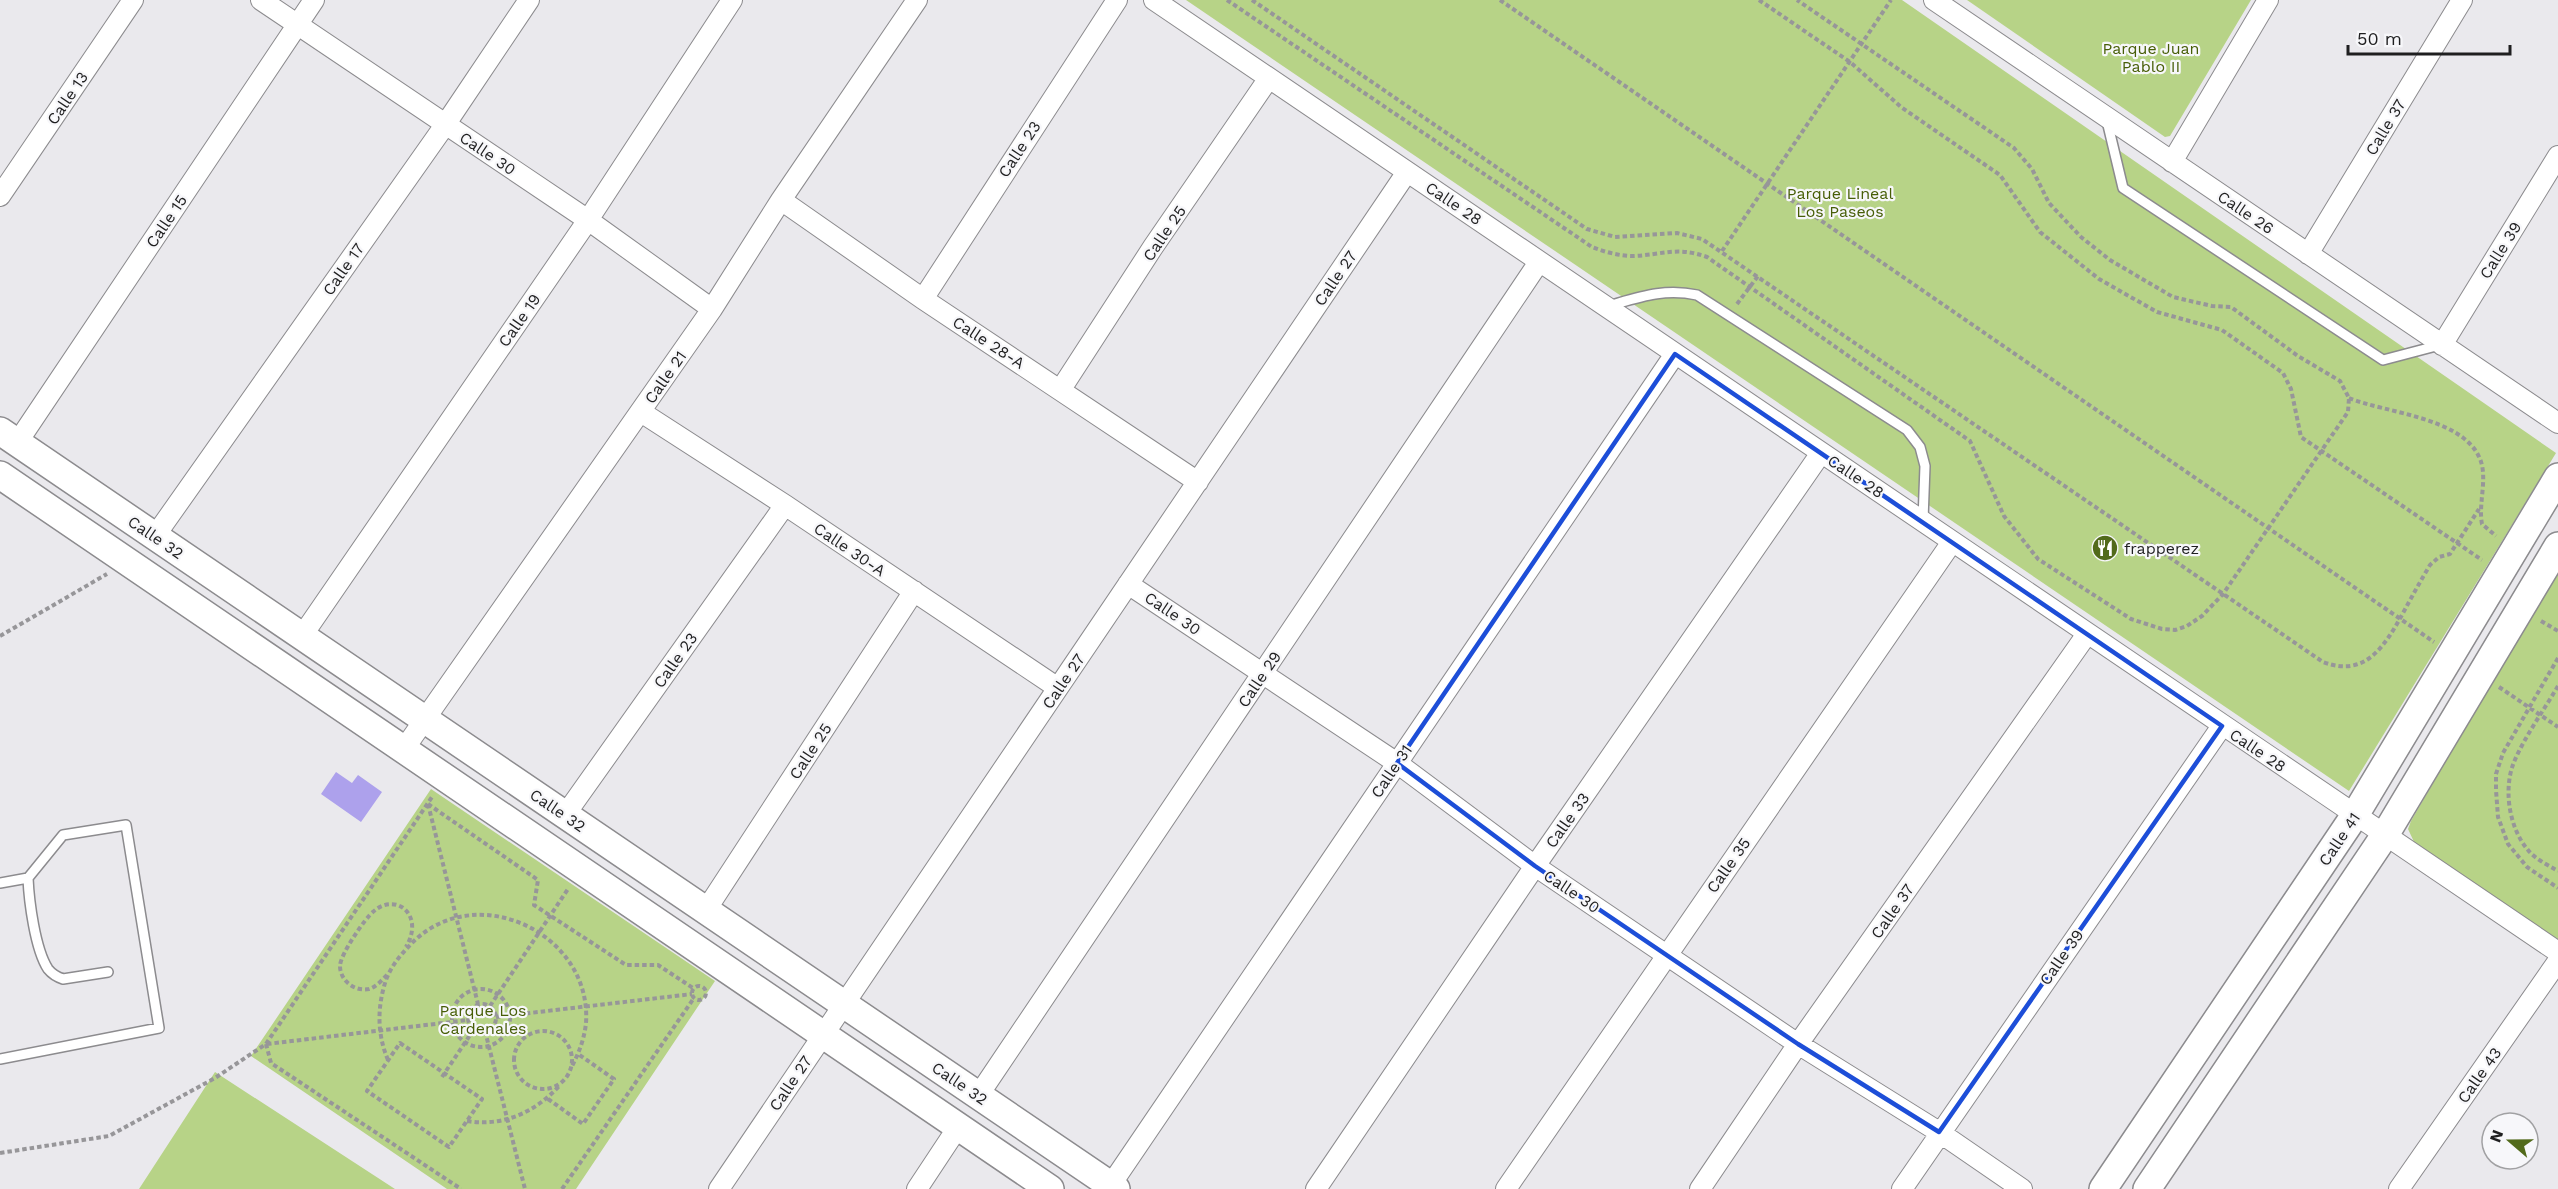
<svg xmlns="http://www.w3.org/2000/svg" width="2558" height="1189" font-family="'Work Sans',sans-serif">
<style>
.green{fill:#b7d387}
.building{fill:#ada1ec}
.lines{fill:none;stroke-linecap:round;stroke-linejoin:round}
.lane-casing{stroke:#8c8b8e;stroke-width:12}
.street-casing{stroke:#8c8b8e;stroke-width:22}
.secondary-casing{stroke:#8c8b8e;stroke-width:30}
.path{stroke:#979699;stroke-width:4;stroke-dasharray:4.5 3;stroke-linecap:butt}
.lane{stroke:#fff;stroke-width:9}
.street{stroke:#fff;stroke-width:20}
.secondary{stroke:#fff;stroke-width:27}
.marked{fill:none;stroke:#1d4ed8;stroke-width:4.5;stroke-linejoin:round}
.labels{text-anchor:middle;stroke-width:4.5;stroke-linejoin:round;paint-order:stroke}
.park-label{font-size:16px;fill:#475e07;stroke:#f7f7fa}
.street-label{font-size:16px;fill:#1f1f20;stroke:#f7f7fa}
.poi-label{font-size:16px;fill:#1f1f20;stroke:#f7f7fa;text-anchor:start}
</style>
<rect width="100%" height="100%" fill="#eae9ed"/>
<!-- green -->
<path class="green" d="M1186,0H1902L2556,453L2349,791Z
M1967,0H2251L2170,136L2165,137Z
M2558,567V941L2415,844L2408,829L2411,821Z
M431,789L715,981L576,1189H447L251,1056Z
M215,1072L395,1189H139Z"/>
<!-- building -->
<path class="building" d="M336,772L352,783L358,775L382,792L361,822L321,794Z"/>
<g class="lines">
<!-- lane casing -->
<g class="lane-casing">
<path id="lane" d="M2107,121L2123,188L2383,360L2440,345
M1608,306C1640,297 1664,288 1697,295L1907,430L1920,447L1925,466L1923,520
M0,883L28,878
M0,1059L159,1028L126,825L63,835L28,878C29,901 35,949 48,969C52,974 57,977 63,979L108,972"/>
</g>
<!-- street casing -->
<g class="street-casing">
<path id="street" d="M261,0L588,220L712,309
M1154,0L2558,952
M1934,0L2558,423
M2172,162L2268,0
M0,196L133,0
M781,200L923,299L1198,482
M2308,254L2462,0
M923,299L1117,0
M2442,345L2558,156
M1061,389L1153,247L1269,78
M641,412L785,505L1058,688
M17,443L314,0
M155,536L445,125L529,0
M1128,584L1397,763L1535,866L1798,1044L1939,1132L2022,1189
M302,636L588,220L732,0
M404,749L712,309L781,200L917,0
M565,815L785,505
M706,910L914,591
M978,1096L1539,262
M719,1189L1407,172
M917,1189L958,1127
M1108,1189L1675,354
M1316,1189L1535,866L1821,453
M1506,1189L1952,542
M1700,1189L1798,1044L2087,634
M1902,1189L2222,726
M2399,1189L2558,961"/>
</g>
<!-- secondary casing -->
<g class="secondary-casing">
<path id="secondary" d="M0,431L1116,1189
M0,475L1050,1189
M2103,1189L2355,815L2558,477
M2147,1189L2385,835L2558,546"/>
</g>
<!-- path -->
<path class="path" d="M1227,0L1592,247C1605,252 1619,256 1633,256C1662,255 1677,246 1707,257L1970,441L2004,516L2038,559L2131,619L2162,629L2175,630L2187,626L2202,616L2223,594L2348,412L2349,398L2340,381L2298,356L2231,307L2212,306L2173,297L2110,260L2081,237L2049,203L2032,169L2014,148L1797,0
M1252,0L1587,229L1615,237L1677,233L1702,239L2323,662C2365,678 2384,647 2402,615C2411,598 2420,582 2430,565L2439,557L2450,554L2479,509
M1500,0L2434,642
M1759,0L1850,62L1901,107L2000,175L2040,232L2099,279L2157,312L2222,330L2283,373L2291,389L2301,437L2482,560
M1722,251L1891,0
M1737,304L1758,276
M2349,398C2385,413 2463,417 2480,459C2488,478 2478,504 2482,524L2496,536
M2541,621L2558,631
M0,636L107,574
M2558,658L2503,753L2496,774V790L2498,817L2508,844L2527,867L2558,888
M2558,686C2544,710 2525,736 2514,762C2503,789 2509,828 2528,850C2535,859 2548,865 2558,871
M2499,687L2558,727
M428,804L538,880L534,905L626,965H658L693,988
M428,804L478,1004
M387,975C382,980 376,987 369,989C354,992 340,980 340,966C340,955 365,918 374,911C396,892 425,915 406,947
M692 993a7 7 0 1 1 14 0a7 7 0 1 1-14 0Z
M452 1018a29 29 0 1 1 58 0a29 29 0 1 1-58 0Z
M468 1018a14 14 0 1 1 28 0a14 14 0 1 1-28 0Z
M490,1006L568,889
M496,1017L692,994
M485,1031L525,1189
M514 1060a29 29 0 1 1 58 0a29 29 0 1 1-58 0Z
M400,1043L482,1099L449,1147L367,1091Z
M266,1044L271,1063L461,1189
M267,1044L468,1020
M388,1060C377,1034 377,1007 386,980C392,964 403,952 415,940C480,880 592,935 586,1023C584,1041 578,1055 570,1070
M442,1077L474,1029
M548,1099L583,1124L614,1079L578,1054
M467,1121C503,1127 536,1112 560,1085
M0,1153L109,1136L215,1078L266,1044L432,797
M562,1189L694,998"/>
<!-- lane -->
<use href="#lane" class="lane"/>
<!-- street -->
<use href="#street" class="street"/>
<!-- secondary -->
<use href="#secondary" class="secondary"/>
</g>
<!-- marked area -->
<path class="marked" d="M1675,354L2222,726L1939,1132L1798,1044L1535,866L1397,763Z"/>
<!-- icons -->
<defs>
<g id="restaurant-disc" transform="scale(1.35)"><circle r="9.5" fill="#526a1b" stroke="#f7f7fa"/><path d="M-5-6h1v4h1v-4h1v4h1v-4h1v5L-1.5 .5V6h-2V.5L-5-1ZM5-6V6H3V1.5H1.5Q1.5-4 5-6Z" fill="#fff"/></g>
</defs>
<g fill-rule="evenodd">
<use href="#restaurant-disc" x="2105" y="548"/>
</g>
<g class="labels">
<!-- park labels -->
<g class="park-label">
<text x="2151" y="54">Parque Juan<tspan x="2151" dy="18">Pablo II</tspan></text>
<text x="1840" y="199">Parque Lineal<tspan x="1840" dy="18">Los Paseos</tspan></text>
<text x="483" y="1016">Parque Los<tspan x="483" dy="18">Cardenales</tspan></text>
</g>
<!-- street labels -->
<g class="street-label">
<text transform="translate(67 98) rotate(-56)" y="6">Calle 13</text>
<text transform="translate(2385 127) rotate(-59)" y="6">Calle 37</text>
<text transform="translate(1019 149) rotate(-57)" y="6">Calle 23</text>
<text transform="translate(488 153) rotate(34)" y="6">Calle 30</text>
<text transform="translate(1454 203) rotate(34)" y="6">Calle 28</text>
<text transform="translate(2246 212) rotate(34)" y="6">Calle 26</text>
<text transform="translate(166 221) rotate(-56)" y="6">Calle 15</text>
<text transform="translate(1164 233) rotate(-56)" y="6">Calle 25</text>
<text transform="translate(2500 250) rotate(-58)" y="6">Calle 39</text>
<text transform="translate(343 269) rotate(-55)" y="6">Calle 17</text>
<text transform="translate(1335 278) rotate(-56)" y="6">Calle 27</text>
<text transform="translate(519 320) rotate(-55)" y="6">Calle 19</text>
<text transform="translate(989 342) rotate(33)" y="6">Calle 28-A</text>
<text transform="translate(665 377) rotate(-55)" y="6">Calle 21</text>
<text transform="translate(1856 476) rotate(34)" y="6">Calle 28</text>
<text transform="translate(156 537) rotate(34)" y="6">Calle 32</text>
<text transform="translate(850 549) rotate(34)" y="6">Calle 30-A</text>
<text transform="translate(1173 613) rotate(34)" y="6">Calle 30</text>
<text transform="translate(675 660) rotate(-55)" y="6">Calle 23</text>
<text transform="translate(1259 679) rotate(-56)" y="6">Calle 29</text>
<text transform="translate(1063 681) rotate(-56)" y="6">Calle 27</text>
<text transform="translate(2258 750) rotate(34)" y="6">Calle 28</text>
<text transform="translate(810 751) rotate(-57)" y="6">Calle 25</text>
<text transform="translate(1391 771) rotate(-56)" y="6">Calle 31</text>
<text transform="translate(558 810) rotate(34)" y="6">Calle 32</text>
<text transform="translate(1567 820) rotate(-55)" y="6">Calle 33</text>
<text transform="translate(2339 839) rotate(-56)" y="6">Calle 41</text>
<text transform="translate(1728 865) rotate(-55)" y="6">Calle 35</text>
<text transform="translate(1572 891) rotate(34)" y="6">Calle 30</text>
<text transform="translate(1892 911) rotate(-55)" y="6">Calle 37</text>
<text transform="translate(2061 957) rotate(-55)" y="6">Calle 39</text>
<text transform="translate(2479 1075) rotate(-55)" y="6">Calle 43</text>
<text transform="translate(790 1083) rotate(-56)" y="6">Calle 27</text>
<text transform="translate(960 1083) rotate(34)" y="6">Calle 32</text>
</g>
<!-- poi labels -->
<g class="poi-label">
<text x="2124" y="554">frapperez</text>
</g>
</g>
<!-- north arrow -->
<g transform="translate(2510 1141) rotate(290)"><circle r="28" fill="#f7f7fa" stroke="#a1a1a3" stroke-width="1.5"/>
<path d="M0-4.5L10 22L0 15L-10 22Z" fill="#526a1b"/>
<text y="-9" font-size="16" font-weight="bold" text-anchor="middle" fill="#1f1f20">N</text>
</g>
<!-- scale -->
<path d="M2348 45v9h162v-9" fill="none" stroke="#1f1f20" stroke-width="3"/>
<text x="2357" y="45" font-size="18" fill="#1f1f20" stroke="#f7f7fa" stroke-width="4.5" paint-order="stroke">50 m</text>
</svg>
